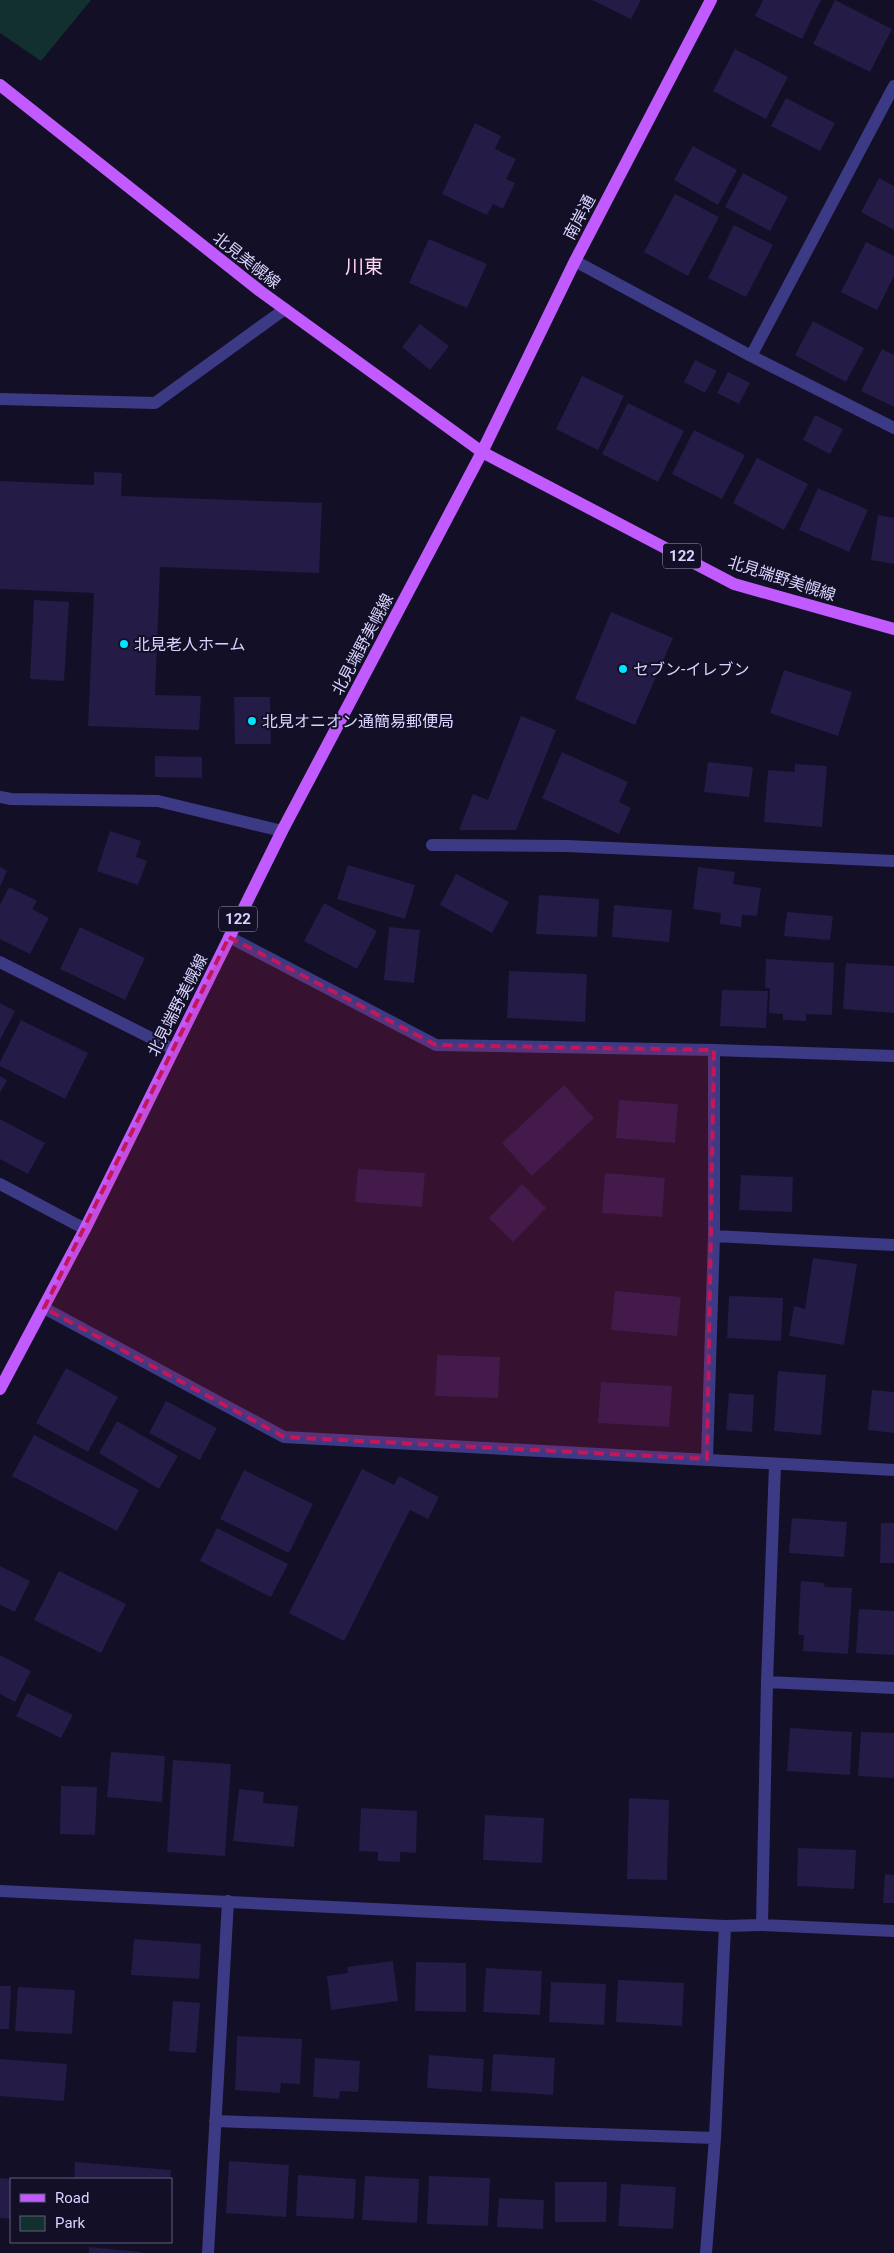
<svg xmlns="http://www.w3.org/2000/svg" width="894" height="2253" font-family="Roboto,'Noto Sans JP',sans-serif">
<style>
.green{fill:#12302f}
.building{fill:#241b47}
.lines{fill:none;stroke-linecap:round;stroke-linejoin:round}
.minor{stroke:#3d3a85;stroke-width:12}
.major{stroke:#c25bff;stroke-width:12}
.marked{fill:#c2185b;fill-opacity:0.2;stroke:#c2185b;stroke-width:4;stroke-dasharray:10 6;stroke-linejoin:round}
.poi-dot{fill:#00e5ff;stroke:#130f26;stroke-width:2}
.labels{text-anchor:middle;stroke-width:4;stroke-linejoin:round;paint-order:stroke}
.shield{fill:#130f26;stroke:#9e99be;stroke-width:1}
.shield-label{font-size:15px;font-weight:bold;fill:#d9d4ff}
.street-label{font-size:16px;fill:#d9d4ff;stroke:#130f26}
.poi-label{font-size:16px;fill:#d9d4ff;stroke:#130f26;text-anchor:start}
.quarter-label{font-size:19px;fill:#ffd6f0;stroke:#130f26}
</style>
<rect width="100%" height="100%" fill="#130f26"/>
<!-- green -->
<path class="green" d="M0,0H91L41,61L0,33Z"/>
<!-- building -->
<path class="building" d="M592,0H641L631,19Z
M763,0H821L802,39L755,16Z
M835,0L892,29L870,72L813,44Z
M735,49L788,77L766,119L713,91Z
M786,98L835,123L820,151L771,126Z
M475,123L501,136L495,149L516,159L506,179L515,183L503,209L493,204L487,215L442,194Z
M693,146L737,170L718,205L674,180Z
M743,173L788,197L770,231L725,207Z
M879,178L894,186V230L861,212Z
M675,194L719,217L688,276L644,252Z
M734,225L773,245L746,297L708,278Z
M429,239L487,264L467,308L409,283Z
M866,242L894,256V276L877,310L841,292Z
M813,321L864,348L846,382L795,355Z
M420,324L449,346L430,370L402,347Z
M882,349L894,355V407L861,391Z
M695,360L717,371L705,393L684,382Z
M728,372L750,383L739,404L717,393Z
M582,376L624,396L598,450L556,429Z
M628,403L684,431L658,482L602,454Z
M815,415L843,429L830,454L803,440Z
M694,430L745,455L722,499L672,474Z
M757,458L808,484L784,530L733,503Z
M94,472L122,473L121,496L322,503L319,573L160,567L155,695L201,696L199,730L88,726L94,593L0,589V481L94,485Z
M818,488L868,510L849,552L799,530Z
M878,515L894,518V564L871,560Z
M34,600L69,602L64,681L30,679Z
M611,612L673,638L635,725L575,699Z
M784,670L852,692L838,736L770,713Z
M234,697H270L271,744H235Z
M521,716L556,730L516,830H459L473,794L488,800Z
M562,752L628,782L619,802L631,808L619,834L542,798Z
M155,756L202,757V778L155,777Z
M708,762L753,767L749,797L704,792Z
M795,764L827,766L822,827L764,822L768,770L795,772Z
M110,831L141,841L136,857L147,861L138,885L97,871Z
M348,865L415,885L405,919L337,899Z
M0,867L7,871L0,887Z
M698,867L735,872L733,884L761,888L757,916L742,915L741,927L720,924L721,913L693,909Z
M456,874L509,902L492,933L440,905Z
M9,887L37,901L32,909L49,918L30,954L0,939V905Z
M539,895L599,899L597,937L536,934Z
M324,903L377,931L357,969L304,941Z
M614,905L672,910L669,942L612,937Z
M787,912L833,916L830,940L784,936Z
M80,927L145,958L125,1000L60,969Z
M389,927L420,930L414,983L384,980Z
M766,959L834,963L832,1015L806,1014V1021L783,1020V1014L769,1013L770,988H765Z
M846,963L894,966V1013L843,1009Z
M509,971L587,974L585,1022L507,1018Z
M722,990L768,991L766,1028L720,1026Z
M0,1003L15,1011L0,1040Z
M21,1020L88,1053L65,1099L0,1066V1062Z
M0,1076L7,1080L0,1093Z
M564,1085L594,1118L532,1176L502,1143Z
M619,1100L678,1104L675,1143L616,1138Z
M0,1119L45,1143L28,1174L0,1159Z
M358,1169L425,1173L422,1207L355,1202Z
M605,1173L665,1178L662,1217L602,1213Z
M741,1175L793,1177L792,1212L739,1210Z
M522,1184L546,1208L513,1242L489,1218Z
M813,1258L857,1264L844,1345L789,1336L794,1306L805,1309Z
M615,1291L681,1297L677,1336L611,1330Z
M729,1296L783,1298L781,1341L727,1338Z
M437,1355L500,1357L498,1398L435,1396Z
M66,1368L118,1397L88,1452L36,1423Z
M778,1371L826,1375L821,1435L774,1431Z
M601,1382L672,1386L669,1427L598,1423Z
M872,1390L894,1392V1433L868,1430Z
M729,1393L754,1395L752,1432L726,1430Z
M166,1401L217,1428L200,1460L149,1433Z
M117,1421L178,1456L159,1489L99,1453Z
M34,1435L139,1490L117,1531L12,1476Z
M362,1469L394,1485L399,1476L439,1497L428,1519L410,1510L344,1641L289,1613Z
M244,1470L313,1504L289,1553L220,1519Z
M792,1518L847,1522L844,1557L789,1553Z
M881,1523H894V1563H880Z
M217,1528L288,1564L271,1597L200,1561Z
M0,1566L30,1581L15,1612L0,1605Z
M59,1571L126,1604L101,1653L34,1620Z
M801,1581L825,1583L824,1587L852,1588L848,1654L803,1651L804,1635H798Z
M859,1609L894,1611V1655L856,1653Z
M0,1655L31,1671L15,1702L0,1694Z
M27,1693L73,1715L61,1738L16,1716Z
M790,1728L852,1732L850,1775L787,1771Z
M861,1732L894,1733V1778L858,1776Z
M111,1752L165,1756L162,1802L107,1797Z
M173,1760L231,1764L225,1856L167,1852Z
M61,1786L97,1787L95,1835L60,1834Z
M239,1789L264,1792L263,1803L298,1806L294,1847L233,1841Z
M629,1798L669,1800L667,1880L627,1879Z
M361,1808L417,1811L416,1853L400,1852V1862L378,1861V1852L359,1851Z
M485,1815L544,1818L542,1863L483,1860Z
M798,1848L856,1850L854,1889L797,1886Z
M885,1874L894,1875V1903H883Z
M134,1939L201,1944L199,1979L131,1975Z
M393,1961L398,2001L331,2010L327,1976L348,1973L347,1967Z
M416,1962L466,1963V2012L415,2011Z
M486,1968L542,1971L540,2015L483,2012Z
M618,1980L684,1983L682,2026L616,2022Z
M551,1982L606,1984L604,2025L549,2022Z
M0,1986H11L9,2029H0Z
M18,1987L75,1990L72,2034L15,2031Z
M173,2001L200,2003L196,2053L169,2051Z
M237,2036L302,2039L300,2084L281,2083L280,2093L235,2090Z
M493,2054L555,2058L553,2095L491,2091Z
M429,2055L484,2059L482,2092L427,2088Z
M315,2058L360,2061L358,2092L340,2091L339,2099L313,2097Z
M0,2059L67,2064L64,2101L0,2096Z
M229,2161L289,2165L286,2217L226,2213Z
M75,2162L171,2170L170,2179H74Z
M298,2175L356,2179L354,2219L296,2216Z
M365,2176L419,2179L417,2223L362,2220Z
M429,2176L490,2178L488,2226L427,2224Z
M0,2178L11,2179V2219L0,2218Z
M555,2182H607L606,2222H555Z
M621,2184L676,2187L673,2229L618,2226Z
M499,2198L544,2200L543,2229L497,2227Z
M89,2247L141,2252V2253H89Z"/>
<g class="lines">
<!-- minor -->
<path class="minor" d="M575,261L751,356L894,428
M751,356L894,86
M0,399L155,403L285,309
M0,797L11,799L158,801L282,831
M432,845L567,846L894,861
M229,937L436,1045L714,1050L894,1056
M0,962L173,1049
M0,1184L85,1229
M714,1236L894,1245
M44,1308L284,1437L894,1470
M707,1459L714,1236V1050
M767,1682L894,1688
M0,1891L725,1926L762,1925L894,1931
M762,1925L767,1682L775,1465
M215,2121L715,2138
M208,2253L228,1901
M706,2253L715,2138L725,1926"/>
<!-- major -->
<path class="major" d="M0,85L260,291L482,452L734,584L894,629
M0,1389L85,1229L282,831L482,452L575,261L711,0"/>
</g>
<!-- marked area -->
<path class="marked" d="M229,937L436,1045L714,1050L707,1459L284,1437L44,1308Z"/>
<!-- markers -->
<g class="poi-dot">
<circle cx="124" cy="644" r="5"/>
<circle cx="623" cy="669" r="5"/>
<circle cx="252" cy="721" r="5"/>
</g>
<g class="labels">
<!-- shield labels -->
<g class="shield">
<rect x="663" y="543.5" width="38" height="25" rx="4"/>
<rect x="219" y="906.5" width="38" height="25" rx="4"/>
</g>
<g class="shield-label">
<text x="682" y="561">122</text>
<text x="238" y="924">122</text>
</g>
<!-- street labels -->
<g class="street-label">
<text transform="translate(579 217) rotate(-62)" y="6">南岸通</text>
<text transform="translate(247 260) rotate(38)" y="6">北見美幌線</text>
<text transform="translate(782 578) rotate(18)" y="6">北見端野美幌線</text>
<text transform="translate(362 644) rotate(-62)" y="6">北見端野美幌線</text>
<text transform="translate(177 1005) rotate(-63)" y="6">北見端野美幌線</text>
</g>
<!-- poi labels -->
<g class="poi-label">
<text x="134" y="650">北見老人ホーム</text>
<text x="633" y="675">セブン-イレブン</text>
<text x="262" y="727">北見オニオン通簡易郵便局</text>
</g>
<!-- quarter labels -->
<g class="quarter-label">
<text x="364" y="273">川東</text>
</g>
</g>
<!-- legend -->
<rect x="10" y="2178" width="162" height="65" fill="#130f26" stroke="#625e7d"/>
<rect x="20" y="2194" width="25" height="8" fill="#c25bff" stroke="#625e7d"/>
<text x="55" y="2203" font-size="15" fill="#d9d4ff">Road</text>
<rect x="20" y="2216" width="25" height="15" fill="#12302f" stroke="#625e7d"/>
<text x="55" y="2228" font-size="15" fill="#d9d4ff">Park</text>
</svg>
